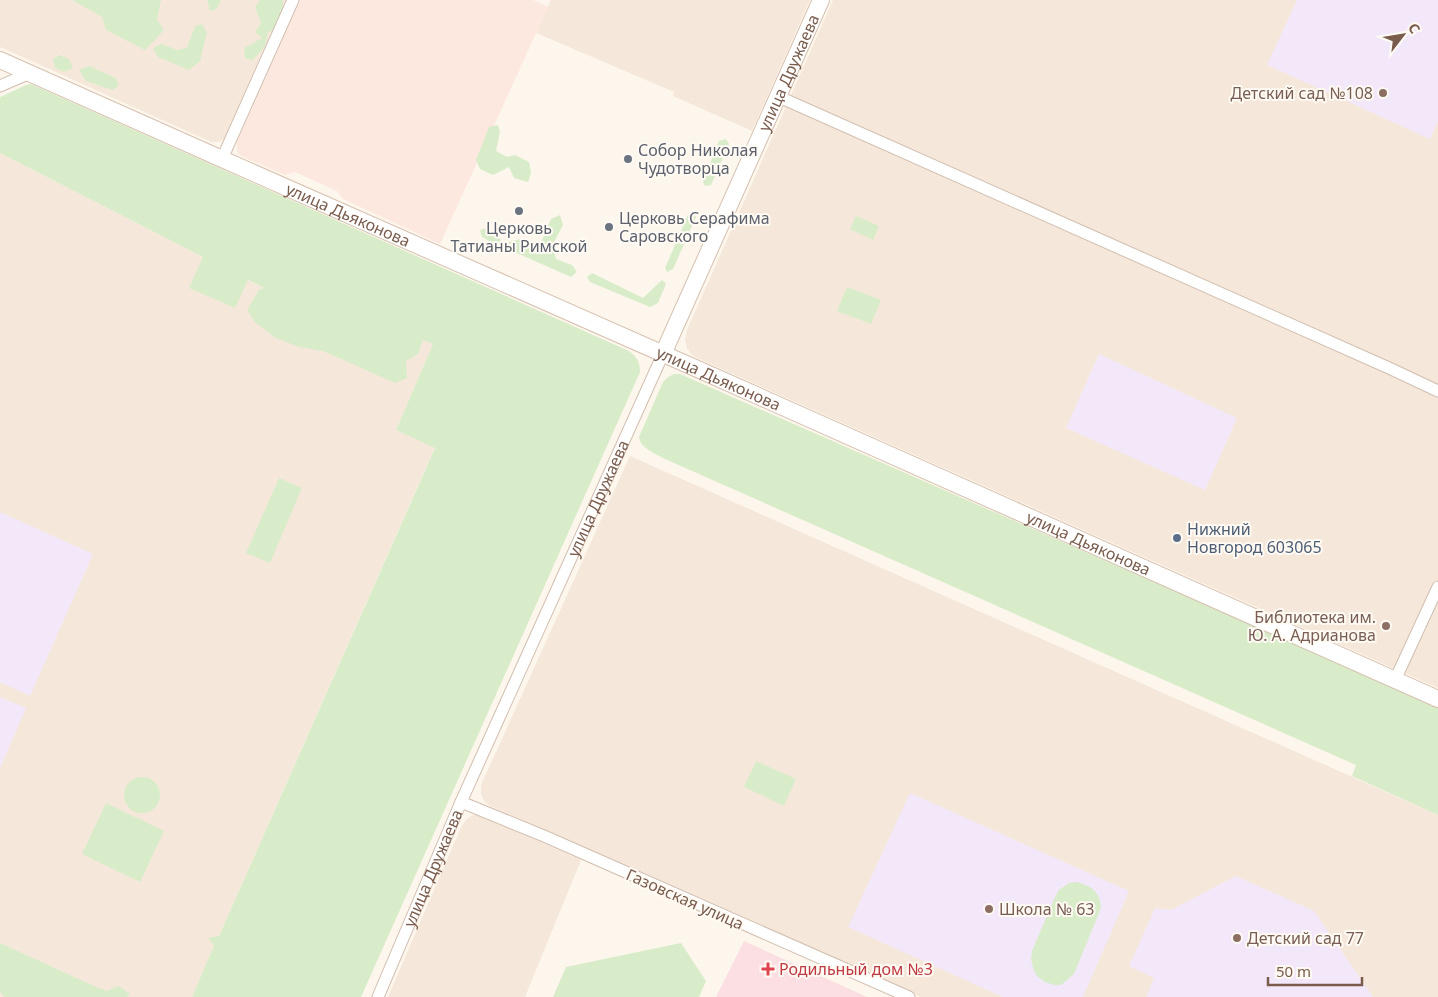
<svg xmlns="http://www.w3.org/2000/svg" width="1438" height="997" font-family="'Noto Sans',sans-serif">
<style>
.residential{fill:#f5e8da}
.commercial{fill:#fde8e0}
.education{fill:#f3e8fa}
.medical{fill:#fbdfe3}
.green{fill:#d8ecc9}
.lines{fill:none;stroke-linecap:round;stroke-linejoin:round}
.street-casing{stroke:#d1beb0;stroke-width:13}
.secondary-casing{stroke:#d6c0b0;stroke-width:18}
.street{stroke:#fff;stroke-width:11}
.secondary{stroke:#fff;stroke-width:16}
.education-dot{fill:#8d6e63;stroke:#fffaf3;stroke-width:2}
.worship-dot{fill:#6b7280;stroke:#fffaf3;stroke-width:2}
.service-dot{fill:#5c6f8a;stroke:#fffaf3;stroke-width:2}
.health-dot{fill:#e0444e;stroke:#fffaf3;stroke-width:2}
.labels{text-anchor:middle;stroke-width:4;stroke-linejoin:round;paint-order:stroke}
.street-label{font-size:16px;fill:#7a5c4d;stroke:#fffaf3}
.education-label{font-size:16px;fill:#785e54;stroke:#fffaf3;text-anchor:end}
.worship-label{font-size:16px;fill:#5b616d;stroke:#fffaf3;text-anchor:start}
.service-label{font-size:16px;fill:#4e5e75;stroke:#fffaf3;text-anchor:start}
.health-label{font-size:16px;fill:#be3a42;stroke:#fffaf3;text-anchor:start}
</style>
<rect width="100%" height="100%" fill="#fdf6ec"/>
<!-- residential -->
<path class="residential" d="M0,0H287L227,135L223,140L218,142H211L0,47Z
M551,0H810L752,131L673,96L674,92L536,33Z
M833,0H1438V688L697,358L691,354L687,348L685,340L687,330Z
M0,153L312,313L424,340L433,344L396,430L435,447L192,997H0Z
M630,456L1438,815V997H921L490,806L484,801L481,794V785Z
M473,815H481L581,860L525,997H388L462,825L467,819Z"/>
<!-- commercial -->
<path class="commercial" d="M300,0H533L548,7L440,244L343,199L337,191L295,172L285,175L241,156L237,152V142Z"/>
<!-- education -->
<path class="education" d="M1297,0H1438V121L1430,139L1267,65Z
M1099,354L1237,418L1205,490L1066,428Z
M0,512L93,554L30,696L0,682Z
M0,697L26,708L0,768Z
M910,793L1129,891L1083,997H1003L848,927Z
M1236,876L1314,911L1373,997H1146L1154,978L1129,966L1155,908L1171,910Z"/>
<!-- medical -->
<path class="medical" d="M744,941L867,997H716Z"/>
<!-- green -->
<path class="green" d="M72,0H161L157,19L164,30L145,50L106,30L102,17Z
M207,0H221L217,9L210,11Z
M260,0H283V19L278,29L268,32L265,46L253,60L245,58L244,48L262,38L255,32L261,23L255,7Z
M202,24L207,32L200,61L189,70L158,57L153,48L162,44L177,50L187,48L195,26Z
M60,55L69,59L73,68L64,72L55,68L53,59Z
M89,66L116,78L119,86L112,90L86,81L79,70Z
M31,84L629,351C637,357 640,362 640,372L361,997H192L214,946L208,938L219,936L435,448L396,430L433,344L423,340L418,354L406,361L407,378L395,383L323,351L299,347L274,337L255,322L247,310L259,290L264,288L248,280L235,308L189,288L203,257L0,153V97L26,85Z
M498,125L500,132L496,151L507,157L515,155L529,162L531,173L528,182L514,178L509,167L493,175L480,169L476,160L489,127Z
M726,139L729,144L711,185L705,186L703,182L719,141Z
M693,212L696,217L673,269L667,272L665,268L688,215Z
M560,215L563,225L552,246L556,259L572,265L577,272L571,277L510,250L509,242L520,239L539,247L551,219Z
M856,216L879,226L873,240L850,229Z
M487,228L498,234L501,241L495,244L482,237L480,230Z
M592,273L643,298L662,280L666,284L658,303L650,307L590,282L587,277Z
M847,287L881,300L871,324L837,311Z
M674,374H680L1438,707V815L1352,776L1356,765L665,459C656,454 640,448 639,437L663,382L668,377Z
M279,478L302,488L270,563L246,553Z
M756,761L796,779L784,806L744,787Z
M124 795a18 18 0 1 1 36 0a18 18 0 1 1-36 0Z
M106,803L164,831L140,882L82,854Z
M1076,882C1092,886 1100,892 1101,908L1074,974L1061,985H1054L1045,982L1037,976L1033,968L1031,959L1032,951L1054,899L1059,890L1069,883Z
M0,943L96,987L107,991L119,986L130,994L127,997H4L0,992Z
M681,943L706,981L699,997H553L566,967Z"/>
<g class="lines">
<!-- street casing -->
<g class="street-casing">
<g id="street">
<path d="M0,86L30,73"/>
<path d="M777,96L1389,368L1438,391"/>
<path d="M222,159L293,0"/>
<path d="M1395,680L1438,587"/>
<path d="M461,802L544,836L909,997"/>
<path id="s1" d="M378,997L461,802L663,354"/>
</g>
</g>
<!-- secondary casing -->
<g class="secondary-casing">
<g id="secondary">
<path id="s2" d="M0,60L222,159L702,371L1438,699"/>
<path id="s3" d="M663,354L821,0"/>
</g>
</g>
<!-- street -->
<use href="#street" class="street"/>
<!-- secondary -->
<use href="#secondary" class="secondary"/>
</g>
<!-- markers -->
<g class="education-dot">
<circle cx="1383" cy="93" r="5"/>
<circle cx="1386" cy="626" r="5"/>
<circle cx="989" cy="909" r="5"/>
<circle cx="1237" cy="938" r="5"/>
</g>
<g class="worship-dot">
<circle cx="628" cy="159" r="5"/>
<circle cx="519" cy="211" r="5"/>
<circle cx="609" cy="227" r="5"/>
</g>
<circle class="service-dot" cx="1177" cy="538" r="5"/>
<path class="health-dot" d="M765.5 961.5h5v5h5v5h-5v5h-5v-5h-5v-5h5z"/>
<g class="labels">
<!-- street labels -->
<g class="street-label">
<text dy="6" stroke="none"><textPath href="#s3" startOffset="308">улица Дружаева</textPath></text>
<text dy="6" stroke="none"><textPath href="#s2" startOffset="381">улица Дьяконова</textPath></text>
<text dy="6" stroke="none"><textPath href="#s2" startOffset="786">улица Дьяконова</textPath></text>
<text dy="6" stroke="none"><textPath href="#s1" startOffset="545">улица Дружаева</textPath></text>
<text dy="6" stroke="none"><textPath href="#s2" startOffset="1191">улица Дьяконова</textPath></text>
<text dy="6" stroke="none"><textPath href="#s1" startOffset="140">улица Дружаева</textPath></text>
<text transform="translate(685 899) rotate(24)" y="6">Газовская улица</text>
</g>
<!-- education labels -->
<g class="education-label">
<text x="1373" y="99">Детский сад №108</text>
<text x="1376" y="623">Библиотека им.<tspan x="1376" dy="18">Ю. А. Адрианова</tspan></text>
<text x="999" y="915" text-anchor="start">Школа № 63</text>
<text x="1247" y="944" text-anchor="start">Детский сад 77</text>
</g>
<!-- worship labels -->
<g class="worship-label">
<text x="638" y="156">Собор Николая<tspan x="638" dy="18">Чудотворца</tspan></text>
<text x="619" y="224">Церковь Серафима<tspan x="619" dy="18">Саровского</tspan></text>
<text x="519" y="234" text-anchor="middle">Церковь<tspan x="519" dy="18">Татианы Римской</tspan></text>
</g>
<!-- service labels -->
<g class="service-label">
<text x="1187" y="535">Нижний<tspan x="1187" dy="18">Новгород 603065</tspan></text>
</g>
<!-- health labels -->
<g class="health-label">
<text x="779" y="975">Родильный дом №3</text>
</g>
</g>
<!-- north arrow -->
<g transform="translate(1403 35) rotate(59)" stroke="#fffaf3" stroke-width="4" paint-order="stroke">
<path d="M0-4L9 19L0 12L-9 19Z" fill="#7a5c4d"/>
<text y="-8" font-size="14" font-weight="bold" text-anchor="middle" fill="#7a5c4d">С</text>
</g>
<!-- scale -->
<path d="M1268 977v8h94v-8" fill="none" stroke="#7a5c4d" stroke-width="2.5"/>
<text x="1276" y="977" font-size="15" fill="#7a5c4d" stroke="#fffaf3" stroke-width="4" paint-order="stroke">50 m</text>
</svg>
